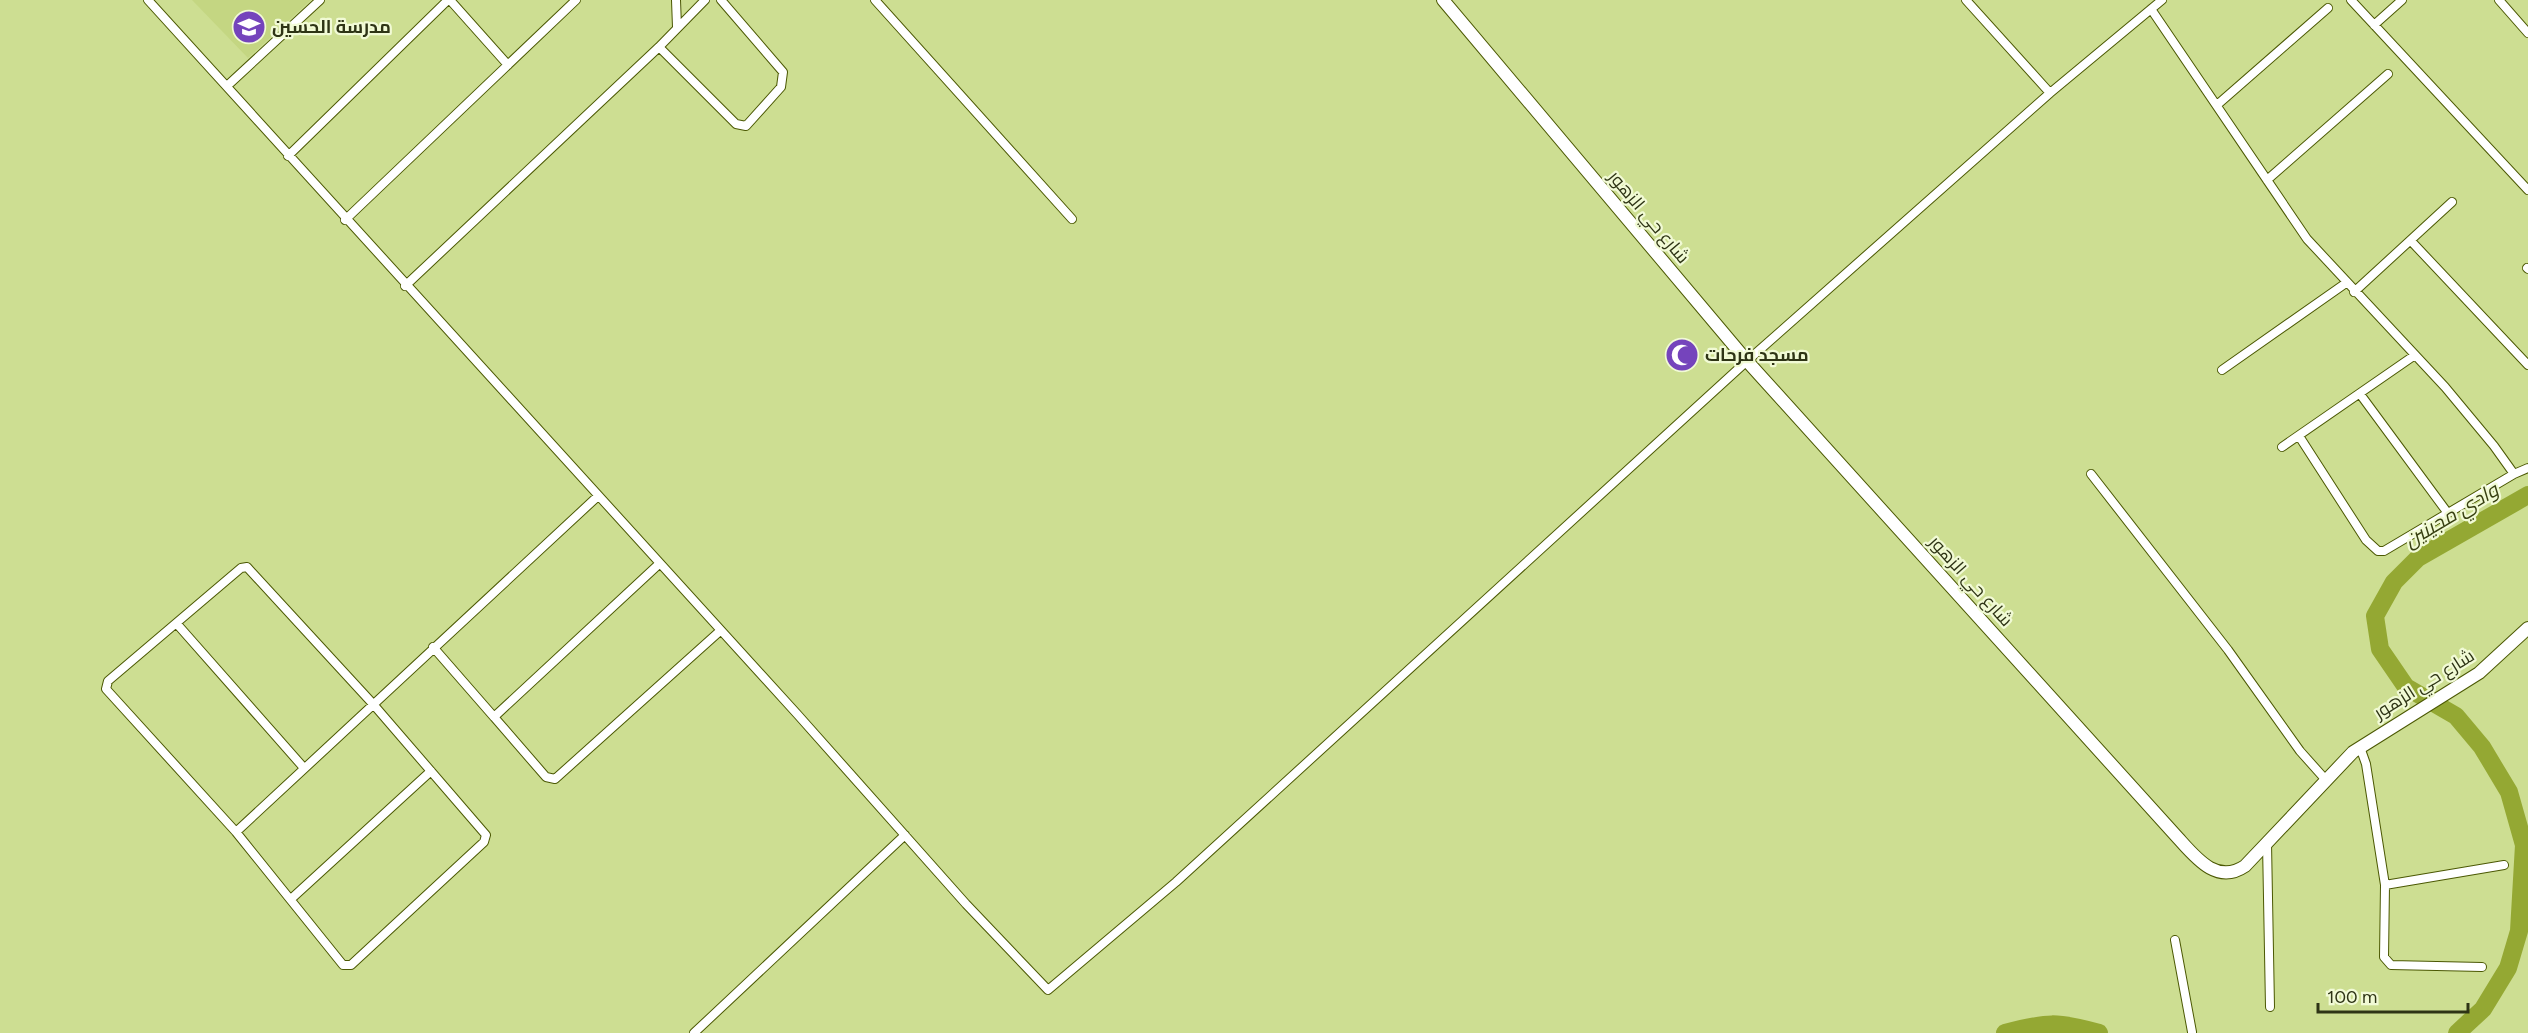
<svg xmlns="http://www.w3.org/2000/svg" width="2528" height="1033" font-family="Figtree,Cairo,sans-serif">
<style>
.built{fill:#c4d682}
.lines{fill:none;stroke-linecap:round;stroke-linejoin:round}
.river{stroke:#94a833;stroke-width:18}
.street-casing{stroke:#4b5803;stroke-width:10}
.secondary-casing{stroke:#4b5803;stroke-width:14}
.street{stroke:#fff;stroke-width:8}
.secondary{stroke:#fff;stroke-width:12}
.labels{text-anchor:middle;stroke-width:4.5;stroke-linejoin:round;paint-order:stroke}
.poi-label{font-size:18px;font-weight:bold;fill:#2e3415;stroke:#f1fad5;text-anchor:start}
.street-label{font-size:18px;fill:#2e3415;stroke:#f1fad5}
.water-label{font-size:20px;font-style:italic;fill:#384012;stroke:#f1fad5}
</style>
<rect width="100%" height="100%" fill="#cdde92"/>
<!-- built -->
<path class="built" d="M192,0H311L248,58Z"/>
<g class="lines">
<!-- river -->
<path class="river" d="M2005,1033C2047,1022 2057,1021 2099,1033
M2457,1033L2483,1009L2508,968L2519,931L2524,845L2509,792L2482,747L2456,716L2406,687L2380,649L2375,616L2394,582L2418,558L2528,495"/>
<!-- street casing -->
<g class="street-casing">
<path id="street" d="M148,0L798,715L966,904L1048,990L1176,882L1747,361L2050,93L2162,0
M450,0L508,65
M676,0L677,27
M875,0L1072,219
M1966,0L2050,93
M2351,0L2528,190
M2499,0L2528,33
M2151,9L2307,239L2445,387L2494,446L2514,474L2384,551H2378L2366,540L2299,436
M2374,25L2402,0
M659,47L736,124L746,126L781,87L783,72L721,0
M227,86L320,0
M2217,105L2328,8
M288,156L448,0
M2267,180L2388,74
M345,220L576,0
M2411,241L2528,365
M2527,268L2528,269
M405,286L659,47L705,0
M2354,292L2452,202
M2222,370L2346,283
M2360,394L2447,512
M2282,447L2415,355
M2091,474L2228,650L2300,751L2325,779
M2514,474L2528,468
M659,564L494,717L546,777L555,779L720,631
M247,567L373,704L486,835L484,842L351,965H343L339,960L236,832L106,689L108,681L241,568Z
M177,624L304,768
M433,647L494,717
M2360,747L2366,764L2385,885L2384,957L2391,965L2482,967
M236,832L598,496
M2267,843L2270,1007
M2385,885L2504,865
M291,899L431,771
M2175,940L2192,1032
M694,1033L905,835"/>
</g>
<!-- secondary casing -->
<g class="secondary-casing">
<path id="secondary" d="M1443,0L1747,361L2178,838C2196,858 2217,885 2245,866L2353,752L2479,673L2528,628"/>
</g>
<!-- street -->
<use href="#street" class="street"/>
<!-- secondary -->
<use href="#secondary" class="secondary"/>
</g>
<!-- icons -->
<defs>
<g id="school-disc" transform="scale(1.725)"><circle r="9.5" fill="#7544bc" stroke="#f1fad5"/><path d="M0-5L7-2L0 1L-7-2ZM-4 1L0 2.5L4 1V4Q0 6-4 4Z" fill="#fff"/></g>
<g id="mosque-disc" transform="scale(1.725)"><circle r="9.5" fill="#7544bc" stroke="#f1fad5"/><path d="M3.5-4.9A6 6 0 1 0 3.5 4.9A5 5 0 1 1 3.5-4.9Z" fill="#fff"/></g>
</defs>
<g fill-rule="evenodd">
<use href="#school-disc" x="249" y="27"/>
<use href="#mosque-disc" x="1682" y="355"/>
</g>
<g class="labels">
<!-- poi labels -->
<g class="poi-label">
<text x="272" y="33">مدرسة الحسين</text>
<text x="1705" y="361">مسجد فرحات</text>
</g>
<!-- street labels -->
<g class="street-label">
<text transform="translate(1649 217) rotate(50)" y="6">شارع حي الزهور</text>
<text transform="translate(1971 581) rotate(48)" y="6">شارع حي الزهور</text>
<text transform="translate(2424 684) rotate(-32)" y="6">شارع حي الزهور</text>
</g>
<!-- water labels -->
<g class="water-label">
<text transform="translate(2451 515) rotate(-31)" y="7">وادي مجينين</text>
</g>
</g>
<!-- scale -->
<path d="M2318 1003v9h150v-9" fill="none" stroke="#2e3415" stroke-width="3"/>
<text x="2327" y="1003" font-size="18" fill="#2e3415" stroke="#f1fad5" stroke-width="4.5" paint-order="stroke">100 m</text>
</svg>
